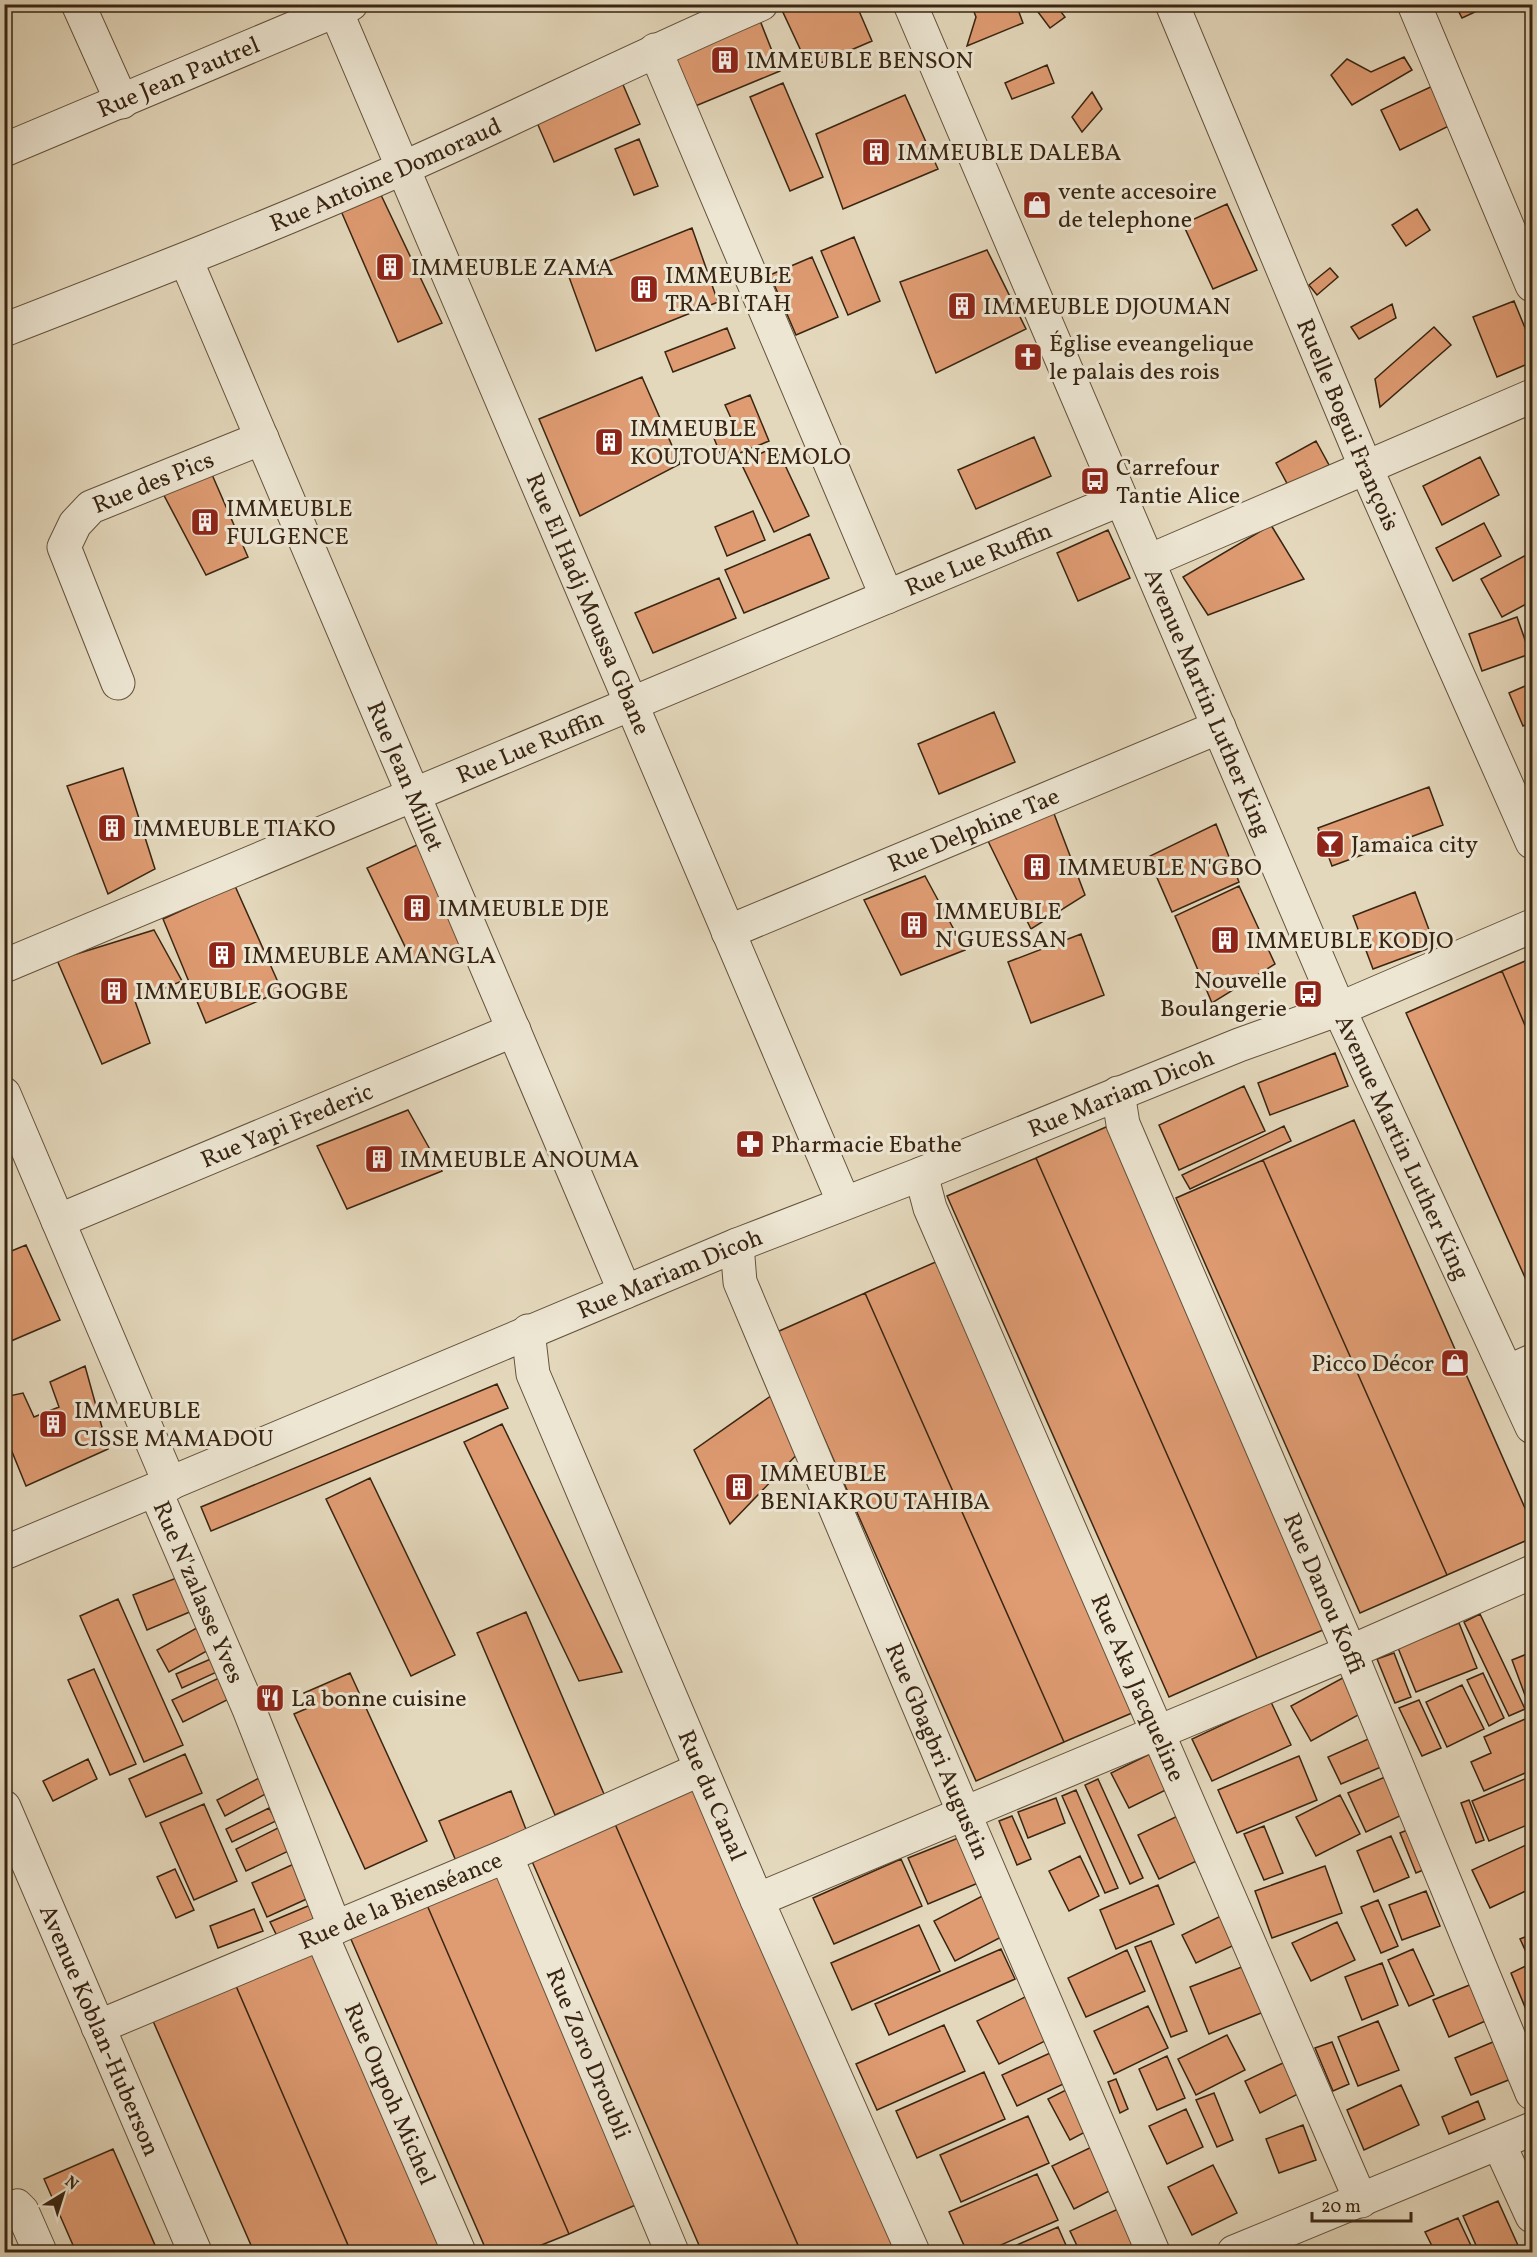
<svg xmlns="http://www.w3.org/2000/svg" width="1537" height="2257" font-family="Vollkorn,serif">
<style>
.building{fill:#df9b72;stroke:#382512;stroke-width:1.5}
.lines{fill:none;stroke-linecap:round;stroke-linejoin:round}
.minor-casing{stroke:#63523c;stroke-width:35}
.minor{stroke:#ede6d3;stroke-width:33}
.labels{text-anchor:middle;stroke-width:6;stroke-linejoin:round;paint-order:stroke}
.poi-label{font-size:24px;fill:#382512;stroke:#ede6d3;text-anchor:start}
.street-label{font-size:24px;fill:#382512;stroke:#ede6d3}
</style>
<rect width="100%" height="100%" fill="#e4d8bc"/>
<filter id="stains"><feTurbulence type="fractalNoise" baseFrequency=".00333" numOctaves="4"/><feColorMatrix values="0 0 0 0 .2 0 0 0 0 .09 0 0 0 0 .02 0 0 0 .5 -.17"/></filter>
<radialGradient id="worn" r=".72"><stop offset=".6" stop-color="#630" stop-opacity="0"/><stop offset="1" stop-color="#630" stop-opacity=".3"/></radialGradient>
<!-- building -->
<path class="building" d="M789,4H856L872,41L809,68L781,8Z
M971,4H1016L1023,23L967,46L976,17Z
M1032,4H1055L1065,17L1050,28Z
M1455,4H1492L1462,18Z
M757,13L780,71L693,107L669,49Z
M1404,57L1412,70L1352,105L1331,75L1347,59L1371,72Z
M1047,65L1054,83L1012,99L1005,83Z
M621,80L640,124L554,162L535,118Z
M783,83L823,177L790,191L750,97Z
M1437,84L1455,123L1400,150L1381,110Z
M1092,92L1102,109L1082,132L1072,117Z
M905,95L938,169L843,209L816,134Z
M639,139L658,186L634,195L615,149Z
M381,195L442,323L398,342L341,211Z
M1227,204L1257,270L1213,289L1183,224Z
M1417,209L1430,230L1406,246L1392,225Z
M692,228L718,302L596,351L569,277Z
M854,237L880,301L848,315L821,251Z
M987,250L1026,329L936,373L900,282Z
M812,257L838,317L796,335L770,275Z
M1330,268L1338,277L1317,295L1309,285Z
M1514,301L1532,345V362L1497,377L1473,317Z
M1392,304L1396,318L1359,339L1351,327Z
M1434,327L1451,345L1380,407L1375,379Z
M727,328L735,348L673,372L665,352Z
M642,377L680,464L580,516L539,419Z
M750,395L769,441L723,460L713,436L735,427L725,405Z
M1034,437L1051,476L976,509L958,470Z
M1316,441L1329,465L1289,487L1276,463Z
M776,446L809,516L774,532L741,463Z
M1480,457L1499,495L1442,525L1423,486Z
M210,470L248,557L206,575L159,486Z
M753,511L765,540L727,556L715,527Z
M1484,523L1501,556L1453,581L1436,548Z
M1271,525L1304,579L1208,615L1183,577Z
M1108,530L1130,578L1078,601L1057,553Z
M810,534L829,578L744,613L725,570Z
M1532,552V601L1502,617L1481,579Z
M719,578L736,618L653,653L635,613Z
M1517,617L1530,654L1482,671L1469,634Z
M1532,683V722L1523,726L1509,693Z
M994,712L1015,762L939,794L918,744Z
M123,768L155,869L108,894L67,786Z
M1429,787L1443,825L1332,866L1318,828Z
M1053,811L1085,895L1031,929L987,839Z
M1216,824L1239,882L1172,912L1148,857Z
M419,844L465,949L414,965L367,868Z
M925,876L965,950L901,975L864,900Z
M235,886L282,991L206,1023L163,919Z
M1239,886L1275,964L1212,1003L1175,916Z
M1415,892L1435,946L1373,969L1353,916Z
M154,930L182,981L135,1001L150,1043L102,1064L57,960Z
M1081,934L1104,995L1031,1023L1008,962Z
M1532,958V1042L1502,971Z
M1502,971L1532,1042V1293L1406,1013Z
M1335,1053L1348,1086L1270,1115L1258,1083Z
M1244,1086L1265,1131L1179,1170L1159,1125Z
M408,1110L442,1171L347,1209L317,1146Z
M1354,1120L1532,1524V1538L1447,1575L1263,1160Z
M1115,1123L1337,1624L1257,1658L1036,1158Z
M1284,1126L1291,1141L1190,1189L1182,1175Z
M1036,1158L1257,1658L1169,1697L947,1196Z
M1263,1160L1447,1575L1360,1613L1176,1198Z
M26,1245L60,1320L4,1344V1254Z
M947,1257L1146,1707L1064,1742L865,1293Z
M865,1293L1064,1742L976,1781L777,1332Z
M85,1366L108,1449L26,1486L4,1432V1397L23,1393L34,1417L59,1407L50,1382Z
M497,1384L508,1408L211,1531L201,1507Z
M775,1393L807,1444L730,1524L694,1450Z
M502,1424L622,1672L579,1681L464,1442Z
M370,1478L455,1655L411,1676L326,1499Z
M179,1577L192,1611L147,1630L133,1595Z
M118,1599L183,1745L144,1762L80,1616Z
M526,1612L604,1794L555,1815L477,1633Z
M1480,1614L1525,1709L1509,1716L1464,1622Z
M1459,1623L1477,1668L1416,1692L1398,1648Z
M202,1625L214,1647L169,1672L157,1650Z
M1532,1652V1714L1512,1660Z
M1394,1653L1411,1697L1395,1703L1377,1659Z
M213,1658L219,1671L182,1688L176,1674Z
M94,1669L136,1764L110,1775L68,1680Z
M350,1673L427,1841L365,1869L294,1714L310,1707L304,1693Z
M1483,1673L1504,1718L1489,1726L1467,1680Z
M1350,1674L1369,1709L1311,1741L1291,1706Z
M219,1678L229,1699L183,1722L172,1700Z
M1462,1685L1484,1729L1447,1747L1426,1702Z
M1419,1700L1441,1748L1422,1756L1399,1708Z
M1271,1702L1291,1745L1212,1781L1192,1739Z
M1532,1716V1770L1484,1791L1471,1762L1491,1753L1484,1737Z
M1375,1736L1388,1764L1341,1784L1328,1757Z
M1160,1749L1178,1784L1129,1808L1111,1773Z
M185,1754L202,1793L146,1817L129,1779Z
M1299,1756L1317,1800L1237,1833L1218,1790Z
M88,1759L97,1779L53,1801L43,1781Z
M263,1776L271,1791L225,1816L217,1800Z
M1532,1776V1823L1489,1841L1472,1801Z
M1385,1777L1402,1815L1366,1832L1348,1793Z
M1098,1779L1143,1878L1130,1884L1085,1785Z
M702,1786L904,2252H801L615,1824Z
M1076,1790L1118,1888L1105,1893L1062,1796Z
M511,1791L527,1832L456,1861L439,1821Z
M1340,1795L1360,1834L1316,1856L1296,1817Z
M1056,1798L1065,1823L1028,1838L1018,1812Z
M1469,1800L1484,1840L1476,1843L1461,1803Z
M204,1804L237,1881L194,1900L160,1823Z
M269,1808L276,1821L232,1842L226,1829Z
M1186,1812L1207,1856L1159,1879L1138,1835Z
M1012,1816L1031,1859L1017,1865L999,1821Z
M615,1824L801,2252H702L531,1859Z
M284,1825L295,1848L246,1871L236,1849Z
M1264,1826L1283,1873L1264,1880L1244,1834Z
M1417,1826L1433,1866L1416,1873L1400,1833Z
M971,1833L990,1878L928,1904L908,1858Z
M1391,1836L1409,1877L1374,1892L1357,1851Z
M1526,1845L1532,1859V1888L1490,1908L1472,1870Z
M1080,1856L1099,1896L1069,1911L1049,1871Z
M901,1859L922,1906L834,1944L813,1898Z
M296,1863L311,1897L267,1917L252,1883Z
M1325,1866L1342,1913L1272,1938L1255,1891Z
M175,1869L194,1910L176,1918L157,1877Z
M505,1872L647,2200L569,2234L427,1905Z
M1158,1885L1174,1924L1116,1949L1100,1910Z
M992,1891L1013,1931L955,1961L934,1921Z
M1426,1891L1440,1926L1402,1940L1389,1905Z
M1378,1900L1398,1946L1381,1953L1361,1907Z
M315,1903L321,1917L277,1936L270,1922Z
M427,1905L569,2234L524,2252H487L350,1937Z
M254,1909L263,1931L218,1948L210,1926Z
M1229,1912L1243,1941L1196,1963L1182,1935Z
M1337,1922L1355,1960L1311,1981L1292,1943Z
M919,1925L940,1971L852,2010L831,1963Z
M1532,1934V1951L1527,1954L1520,1939Z
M1151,1941L1187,2031L1171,2037L1135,1947Z
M1001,1949L1015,1979L889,2035L875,2004Z
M1413,1949L1434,1995L1409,2006L1388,1960Z
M1127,1950L1145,1991L1086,2017L1068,1978Z
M318,1951L449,2252H351L236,1986Z
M1252,1963L1271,2009L1209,2034L1190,1987Z
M1382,1963L1398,2005L1362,2020L1345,1977Z
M1532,1963V2009L1527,2012L1511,1973Z
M1484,1979L1499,2015L1449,2037L1433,2000Z
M236,1986L351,2252H254L153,2021Z
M1033,1993L1055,2036L999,2064L977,2021Z
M1148,2006L1168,2048L1114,2074L1094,2031Z
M1378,2021L1399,2070L1358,2086L1338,2037Z
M944,2025L965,2071L877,2110L856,2064Z
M1227,2035L1245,2070L1196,2095L1178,2059Z
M1500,2039L1516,2077L1471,2095L1455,2058Z
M1332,2042L1349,2084L1333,2091L1315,2048Z
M1061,2048L1076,2078L1017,2106L1002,2075Z
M1167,2056L1185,2098L1157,2110L1139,2069Z
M1285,2062L1300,2093L1260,2113L1245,2081Z
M984,2072L1005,2119L917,2158L896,2111Z
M1116,2079L1128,2109L1120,2113L1108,2082Z
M1401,2085L1419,2125L1364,2150L1347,2110Z
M1068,2089L1089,2130L1070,2140L1048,2099Z
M1214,2093L1233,2140L1217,2147L1196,2100Z
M1478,2101L1485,2119L1449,2134L1442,2117Z
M1186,2109L1203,2147L1167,2164L1149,2126Z
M1028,2116L1049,2163L961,2202L940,2155Z
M1303,2125L1316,2160L1279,2173L1266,2139Z
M1100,2143L1121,2185L1074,2209L1052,2166Z
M113,2149L158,2252H76L44,2179Z
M1213,2165L1237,2213L1192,2235L1168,2187Z
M1037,2174L1058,2220L985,2252H967L949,2212Z
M1498,2201L1521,2252H1479L1463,2216Z
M1129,2204L1148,2243L1128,2252H1080L1070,2231Z
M1458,2218L1474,2252H1435L1425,2232Z
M1058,2227L1069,2252H1001Z"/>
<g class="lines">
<!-- minor casing -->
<g class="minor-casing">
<g id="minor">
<path d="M78,4L122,102"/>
<path id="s1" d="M333,4L844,1203"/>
<path id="s2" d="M910,4L1339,1009L1532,1427"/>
<path id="s3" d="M1172,4L1366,468L1532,842"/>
<path d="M1414,4L1532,285"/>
<path d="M655,50L887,597"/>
<path id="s4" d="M4,150L351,4"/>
<path id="s5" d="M186,260L625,1292"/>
<path id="s6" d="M4,330C138,278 272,226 403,168C523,115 640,56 761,4"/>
<path d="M1149,561L1532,396"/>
<path id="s7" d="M118,683L64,547L75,524L91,507L262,438"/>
<path id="s8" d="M728,932L1219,727"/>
<path id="s9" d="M4,966L1121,499"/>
<path id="s10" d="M1118,1093L1123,1124L1350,1652L1532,2093"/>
<path d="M4,1094L170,1484"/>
<path id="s11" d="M921,1174L930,1208L1361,2201"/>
<path id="s12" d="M58,1221L514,1030"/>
<path id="s13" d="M737,1245L740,1282L964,1813L1153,2252"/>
<path id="s14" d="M528,1331L533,1374L757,1900L913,2252"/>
<path d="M1507,1372L1532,1361"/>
<path id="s15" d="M155,1490L249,1709L335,1928"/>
<path id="s16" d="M4,1553L737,1245L921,1174L1239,1045L1339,1009L1532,926"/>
<path id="s17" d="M4,1807L195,2252"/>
<path id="s18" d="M506,1856L672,2252"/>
<path d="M757,1900L1350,1652L1532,1572"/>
<path id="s19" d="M321,1934L459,2252"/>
<path id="s20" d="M98,2027L506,1856L701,1769"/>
<path d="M1499,2144L1532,2216"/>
<path d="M4,2210L17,2206L22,2211L40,2252"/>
<path d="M1234,2252L1532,2129"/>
</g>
</g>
<!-- minor -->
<use href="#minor" class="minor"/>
</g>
<!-- icons -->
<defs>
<g id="building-square" transform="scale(1.5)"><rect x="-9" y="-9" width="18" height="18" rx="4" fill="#8f2418" stroke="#ede6d3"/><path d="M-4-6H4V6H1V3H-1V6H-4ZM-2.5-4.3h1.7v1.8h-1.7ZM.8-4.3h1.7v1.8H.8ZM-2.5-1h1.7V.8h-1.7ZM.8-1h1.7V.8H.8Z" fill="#fff"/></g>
<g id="shop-square" transform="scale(1.5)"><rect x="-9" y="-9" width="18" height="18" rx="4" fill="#8f2418" stroke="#ede6d3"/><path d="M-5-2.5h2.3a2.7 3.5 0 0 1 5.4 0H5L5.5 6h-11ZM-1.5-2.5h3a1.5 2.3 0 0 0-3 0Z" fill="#fff"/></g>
<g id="church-square" transform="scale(1.5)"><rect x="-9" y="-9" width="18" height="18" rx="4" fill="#8f2418" stroke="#ede6d3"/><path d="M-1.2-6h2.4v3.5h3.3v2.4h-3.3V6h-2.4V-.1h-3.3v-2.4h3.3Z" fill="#fff"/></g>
<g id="bus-square" transform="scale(1.5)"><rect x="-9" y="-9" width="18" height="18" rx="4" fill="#8f2418" stroke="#ede6d3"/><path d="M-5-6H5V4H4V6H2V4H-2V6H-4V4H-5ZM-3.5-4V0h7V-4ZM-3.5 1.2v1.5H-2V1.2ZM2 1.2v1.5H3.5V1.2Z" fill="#fff"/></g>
<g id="bar-square" transform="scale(1.5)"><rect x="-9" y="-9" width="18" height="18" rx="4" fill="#8f2418" stroke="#ede6d3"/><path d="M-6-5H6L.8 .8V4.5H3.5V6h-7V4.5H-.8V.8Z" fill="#fff"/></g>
<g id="pharmacy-square" transform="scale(1.5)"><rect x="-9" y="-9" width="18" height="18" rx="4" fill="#8f2418" stroke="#ede6d3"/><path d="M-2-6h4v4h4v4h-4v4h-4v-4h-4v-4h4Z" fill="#fff"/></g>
<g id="restaurant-square" transform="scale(1.5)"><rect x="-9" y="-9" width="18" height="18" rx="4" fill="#8f2418" stroke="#ede6d3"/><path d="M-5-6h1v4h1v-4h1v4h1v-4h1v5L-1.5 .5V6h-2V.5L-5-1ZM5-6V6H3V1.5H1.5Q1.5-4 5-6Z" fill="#fff"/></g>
</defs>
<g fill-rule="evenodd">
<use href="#building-square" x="725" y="60"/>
<use href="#building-square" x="876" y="152"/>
<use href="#shop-square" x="1037" y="205"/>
<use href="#building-square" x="390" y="267"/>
<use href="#building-square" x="644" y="289"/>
<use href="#building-square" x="962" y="306"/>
<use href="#church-square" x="1028" y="357"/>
<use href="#building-square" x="609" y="442"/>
<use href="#bus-square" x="1095" y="481"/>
<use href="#building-square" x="205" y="522"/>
<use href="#building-square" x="112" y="828"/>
<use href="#bar-square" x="1330" y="844"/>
<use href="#building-square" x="1037" y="867"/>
<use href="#building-square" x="417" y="908"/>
<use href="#building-square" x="914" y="925"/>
<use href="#building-square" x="1225" y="940"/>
<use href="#building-square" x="222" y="955"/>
<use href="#building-square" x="114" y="991"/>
<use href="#bus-square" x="1308" y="994"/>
<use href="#pharmacy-square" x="750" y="1144"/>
<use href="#building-square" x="379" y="1159"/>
<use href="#shop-square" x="1455" y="1363"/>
<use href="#building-square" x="53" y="1424"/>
<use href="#building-square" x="739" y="1487"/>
<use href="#restaurant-square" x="270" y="1698"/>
</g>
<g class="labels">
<!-- poi labels -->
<g class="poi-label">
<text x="746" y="68">IMMEUBLE BENSON</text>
<text x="897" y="160">IMMEUBLE DALEBA</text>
<text x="1058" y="199">vente accesoire<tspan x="1058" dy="28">de telephone</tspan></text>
<text x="411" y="275">IMMEUBLE ZAMA</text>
<text x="665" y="283">IMMEUBLE<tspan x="665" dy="28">TRA BI TAH</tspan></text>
<text x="983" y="314">IMMEUBLE DJOUMAN</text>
<text x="1049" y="351">Église eveangelique<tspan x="1049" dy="28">le palais des rois</tspan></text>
<text x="630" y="436">IMMEUBLE<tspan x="630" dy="28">KOUTOUAN EMOLO</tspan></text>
<text x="1116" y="475">Carrefour<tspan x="1116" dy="28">Tantie Alice</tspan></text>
<text x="226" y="516">IMMEUBLE<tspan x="226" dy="28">FULGENCE</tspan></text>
<text x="133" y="836">IMMEUBLE TIAKO</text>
<text x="1351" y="852">Jamaica city</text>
<text x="1058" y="875">IMMEUBLE N'GBO</text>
<text x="438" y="916">IMMEUBLE DJE</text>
<text x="935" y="919">IMMEUBLE<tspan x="935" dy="28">N'GUESSAN</tspan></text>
<text x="1246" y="948">IMMEUBLE KODJO</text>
<text x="243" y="963">IMMEUBLE AMANGLA</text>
<text x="1287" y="988" text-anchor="end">Nouvelle<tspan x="1287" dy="28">Boulangerie</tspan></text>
<text x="135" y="999">IMMEUBLE GOGBE</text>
<text x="771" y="1152">Pharmacie Ebathe</text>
<text x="400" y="1167">IMMEUBLE ANOUMA</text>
<text x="1434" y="1371" text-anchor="end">Picco Décor</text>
<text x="74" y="1418">IMMEUBLE<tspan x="74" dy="28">CISSE MAMADOU</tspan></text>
<text x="760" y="1481">IMMEUBLE<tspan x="760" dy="28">BENIAKROU TAHIBA</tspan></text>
<text x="291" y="1706">La bonne cuisine</text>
</g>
<!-- street labels -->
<g class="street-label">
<text dy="8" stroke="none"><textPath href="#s4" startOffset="189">Rue Jean Pautrel</textPath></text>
<text dy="8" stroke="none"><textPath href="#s6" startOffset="412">Rue Antoine Domoraud</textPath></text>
<text dy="8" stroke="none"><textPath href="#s3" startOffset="456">Ruelle Bogui François</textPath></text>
<text dy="8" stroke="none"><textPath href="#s7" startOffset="262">Rue des Pics</textPath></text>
<text dy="8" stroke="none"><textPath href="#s9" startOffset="1056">Rue Lue Ruffin</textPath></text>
<text dy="8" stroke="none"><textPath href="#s1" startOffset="652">Rue El Hadj Moussa Gbane</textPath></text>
<text dy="8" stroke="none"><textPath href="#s2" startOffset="759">Avenue Martin Luther King</textPath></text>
<text dy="8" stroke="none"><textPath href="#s9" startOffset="570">Rue Lue Ruffin</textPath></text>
<text dy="8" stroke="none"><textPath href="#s5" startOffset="561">Rue Jean Millet</textPath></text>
<text dy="8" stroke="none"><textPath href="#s8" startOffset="266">Rue Delphine Tae</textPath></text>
<text dy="8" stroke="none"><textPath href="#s16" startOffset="1208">Rue Mariam Dicoh</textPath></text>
<text dy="8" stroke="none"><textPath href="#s12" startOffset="248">Rue Yapi Frederic</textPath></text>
<text dy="8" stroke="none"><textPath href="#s2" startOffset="1245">Avenue Martin Luther King</textPath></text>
<text dy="8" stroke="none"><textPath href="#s16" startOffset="722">Rue Mariam Dicoh</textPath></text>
<text dy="8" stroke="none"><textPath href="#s15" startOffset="111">Rue N'zalasse Yves</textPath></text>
<text dy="8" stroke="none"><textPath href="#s10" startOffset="542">Rue Danou Koffi</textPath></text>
<text dy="8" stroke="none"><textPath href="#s11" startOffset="558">Rue Aka Jacqueline</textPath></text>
<text dy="8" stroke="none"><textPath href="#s13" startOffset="546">Rue Gbagbri Augustin</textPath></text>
<text dy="8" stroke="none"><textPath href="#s14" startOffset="501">Rue du Canal</textPath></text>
<text dy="8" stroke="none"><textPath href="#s20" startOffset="328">Rue de la Bienséance</textPath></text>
<text dy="8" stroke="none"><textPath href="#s17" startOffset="243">Avenue Koblan-Huberson</textPath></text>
<text dy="8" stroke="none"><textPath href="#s18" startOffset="214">Rue Zoro Droubli</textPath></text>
<text dy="8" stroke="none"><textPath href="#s19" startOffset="174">Rue Oupoh Michel</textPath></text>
</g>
</g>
<!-- margin -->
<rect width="1537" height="2257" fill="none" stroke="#e4d8bc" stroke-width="24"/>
<rect x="6" y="6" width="1525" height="2245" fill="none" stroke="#382512" stroke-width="3"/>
<rect x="12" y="12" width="1513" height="2233" fill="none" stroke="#382512" stroke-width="1.5"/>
<!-- north arrow -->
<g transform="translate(63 2194) rotate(38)" stroke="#ede6d3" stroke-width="4.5" paint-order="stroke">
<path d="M0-4.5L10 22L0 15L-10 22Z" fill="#382512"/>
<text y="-9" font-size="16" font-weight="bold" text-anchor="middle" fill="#382512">N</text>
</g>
<!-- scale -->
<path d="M1312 2212v9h99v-9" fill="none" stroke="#382512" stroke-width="3"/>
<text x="1321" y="2212" font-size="18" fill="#382512" stroke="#ede6d3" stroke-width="4.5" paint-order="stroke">20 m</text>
<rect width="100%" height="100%" filter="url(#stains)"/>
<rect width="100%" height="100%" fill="url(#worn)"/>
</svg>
